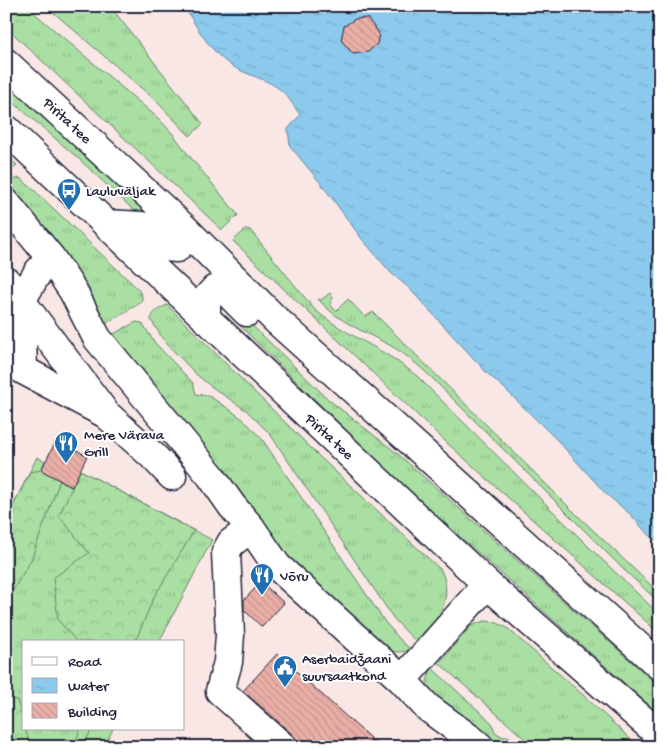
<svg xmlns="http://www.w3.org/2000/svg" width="666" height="753" font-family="'Gochi Hand',sans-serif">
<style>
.grass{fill:url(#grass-tufts);stroke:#66806e}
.forest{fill:url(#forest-crowns);stroke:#66806e}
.water{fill:url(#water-ripples);stroke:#6187a5}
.building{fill:url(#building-back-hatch);stroke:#22223b}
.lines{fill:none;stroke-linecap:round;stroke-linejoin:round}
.minor-casing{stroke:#22223b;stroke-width:31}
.major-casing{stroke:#22223b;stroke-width:31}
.minor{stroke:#fff;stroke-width:28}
.major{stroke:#fff;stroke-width:28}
.labels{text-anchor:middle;stroke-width:4;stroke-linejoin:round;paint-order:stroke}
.street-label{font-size:15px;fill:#22223b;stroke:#fff}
.poi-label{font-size:15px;fill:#22223b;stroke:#fff;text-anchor:start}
</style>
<defs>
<pattern id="grass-tufts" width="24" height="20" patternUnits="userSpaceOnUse" patternTransform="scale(1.25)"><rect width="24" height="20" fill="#a9dfa2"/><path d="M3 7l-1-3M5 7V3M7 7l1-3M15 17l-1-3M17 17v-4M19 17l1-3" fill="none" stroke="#91bf8c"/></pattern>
<pattern id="forest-crowns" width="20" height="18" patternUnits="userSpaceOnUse" patternTransform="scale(1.25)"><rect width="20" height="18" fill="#a9dfa2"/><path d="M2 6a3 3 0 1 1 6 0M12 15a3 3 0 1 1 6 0" fill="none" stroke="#91bf8c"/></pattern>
<pattern id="water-ripples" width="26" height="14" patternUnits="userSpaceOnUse" patternTransform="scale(1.25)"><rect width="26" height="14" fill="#8bcaec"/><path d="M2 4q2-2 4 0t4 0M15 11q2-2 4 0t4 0" fill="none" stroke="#78adcb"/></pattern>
<pattern id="building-back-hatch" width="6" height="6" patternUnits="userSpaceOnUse" patternTransform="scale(1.25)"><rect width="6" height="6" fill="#eaafa7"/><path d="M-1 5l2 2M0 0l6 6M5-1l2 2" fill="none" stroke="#c89691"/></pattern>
</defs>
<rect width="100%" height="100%" fill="#f9e7e5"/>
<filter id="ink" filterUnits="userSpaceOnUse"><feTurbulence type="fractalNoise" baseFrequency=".02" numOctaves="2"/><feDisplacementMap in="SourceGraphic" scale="10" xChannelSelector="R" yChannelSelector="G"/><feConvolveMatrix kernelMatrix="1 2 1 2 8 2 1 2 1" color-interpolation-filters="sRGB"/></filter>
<g filter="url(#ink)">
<!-- grass -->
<path class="grass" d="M6,6H26L159,119L173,134L187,153L238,215L222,230L6,27Z
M46,6H110L203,124L190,136L154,99Z
M6,83L166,231L160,235L79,159L6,96Z
M6,156L17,165L6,175Z
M20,178L35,191L138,289L142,296V302L100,327L6,195V185L12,180Z
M246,229L250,230L315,310C336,327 356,337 379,350C393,358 406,367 418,377L590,548L660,615V634L446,442L233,241Z
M330,293L333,298L330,304L336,311L348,299L365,317L373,312L573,511L660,594V603L624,570L430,376C419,366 407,355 393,347C368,333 337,322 318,299L321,300Z
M219,302L229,303L329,400L398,454L660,687V715L439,518L370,454L220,306Z
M167,305L322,459L441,570C455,601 436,621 417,643L394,619L270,434L247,411L212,387L197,375L164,341L151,320C152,312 160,308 167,305Z
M136,322L142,323L155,343L193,383L196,394L209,396L229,409L244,420L262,439L385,622L404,644L411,649C402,653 395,653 386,649L287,559L253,512L243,495L239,492L234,490L106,338Z
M37,457L45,461L41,470L71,487L80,470L212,540L159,642H24V729H113L104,747H6V520Z
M485,621L495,622L506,627L583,695L639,747H534L439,663L471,626L478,623Z
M432,668L492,723L495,732L503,737L508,736L520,747H487L428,693C426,684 427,677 432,668Z"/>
<!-- forest -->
<path class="forest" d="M41,470L60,480L31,560L6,602V520L30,472Z
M80,470L194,531L154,597L135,642H77L58,620L53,578L89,553L59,516Z
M6,699L17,700L24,724V729H25L31,747H6Z
M80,729H92L85,742H76Z"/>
<!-- water -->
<path class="water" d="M184,6H660V544L645,531L630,514L606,494L558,441L505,389L487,373L408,287L391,273L362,239L323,186L290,146L288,129L300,115C295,108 290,99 284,93C269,78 246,76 229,64C211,52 195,25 184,6Z"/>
<!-- building -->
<path class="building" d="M367,18L379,33L377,44L368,52L353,54L341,40L344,26L355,19Z
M57,439L87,456L72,487L41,470Z
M261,582L284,603L262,627L244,610V600Z
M277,654L380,747H304L297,741L293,735L243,691Z"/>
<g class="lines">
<!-- minor casing -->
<g class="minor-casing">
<path id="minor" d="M6,203L51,258L73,291L97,338L211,476L232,506L251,528L277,566L402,680L427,707L473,741L480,747
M6,281L106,414L23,370
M6,356L23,370L21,301L38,272L51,258
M106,414L154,457L172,476
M251,528L231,543L226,552L230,635L228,662L220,691L283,747
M402,680L487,584"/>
</g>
<!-- major casing -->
<g class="major-casing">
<path id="major" d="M6,63L184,228L275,319L660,666
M6,129L487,584L660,735
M106,224L142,226L165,247L177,248L183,241L184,228
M206,319V299L214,290L224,289L247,312"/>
</g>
<!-- minor -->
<use href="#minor" class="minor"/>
<!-- major -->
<use href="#major" class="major"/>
</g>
</g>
<!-- icons -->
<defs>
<g id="bus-pin" transform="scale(1.25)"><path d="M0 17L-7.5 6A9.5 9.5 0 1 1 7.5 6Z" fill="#1f6fb2" stroke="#fff"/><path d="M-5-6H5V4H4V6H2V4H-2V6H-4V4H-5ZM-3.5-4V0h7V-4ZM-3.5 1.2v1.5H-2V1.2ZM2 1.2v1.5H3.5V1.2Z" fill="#fff"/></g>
<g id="restaurant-pin" transform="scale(1.25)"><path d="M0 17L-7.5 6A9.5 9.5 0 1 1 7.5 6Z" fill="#1f6fb2" stroke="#fff"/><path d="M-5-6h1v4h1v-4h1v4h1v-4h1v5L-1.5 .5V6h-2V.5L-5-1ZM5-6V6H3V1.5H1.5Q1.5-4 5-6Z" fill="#fff"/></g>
<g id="civic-pin" transform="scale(1.25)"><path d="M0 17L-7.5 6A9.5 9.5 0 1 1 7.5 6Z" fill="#1f6fb2" stroke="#fff"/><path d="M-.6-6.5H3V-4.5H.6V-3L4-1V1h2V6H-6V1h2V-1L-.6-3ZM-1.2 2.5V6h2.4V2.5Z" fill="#fff"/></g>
</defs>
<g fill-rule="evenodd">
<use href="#bus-pin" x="69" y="190"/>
<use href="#restaurant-pin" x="66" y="443"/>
<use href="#restaurant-pin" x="262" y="575"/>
<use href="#civic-pin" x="285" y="667"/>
</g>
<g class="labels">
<!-- street labels -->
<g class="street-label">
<text transform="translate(68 120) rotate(43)" y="5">Pirita tee</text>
<text transform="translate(330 436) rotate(43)" y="5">Pirita tee</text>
</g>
<!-- poi labels -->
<g class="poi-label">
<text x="86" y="195">Lauluväljak</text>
<text x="84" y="439">Mere Värava<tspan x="84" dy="17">Grill</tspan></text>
<text x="280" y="580">Võru</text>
<text x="302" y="663">Aserbaidžaani<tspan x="302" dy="17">suursaatkond</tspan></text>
</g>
</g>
<!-- margin -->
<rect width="666" height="753" fill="none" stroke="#fff" stroke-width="25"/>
<rect x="12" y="12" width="641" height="728" fill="none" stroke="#22223b" stroke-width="2" filter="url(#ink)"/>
<!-- legend -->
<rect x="22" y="640" width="162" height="90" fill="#ffffff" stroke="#a7a7b1"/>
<rect x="32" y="657" width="25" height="8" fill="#ffffff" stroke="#a7a7b1"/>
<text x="68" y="666" font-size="15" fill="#22223b">Road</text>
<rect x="32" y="678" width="25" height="15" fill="url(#water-ripples)" stroke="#a7a7b1"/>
<text x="68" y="690" font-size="15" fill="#22223b">Water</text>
<rect x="32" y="703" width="25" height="15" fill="url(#building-back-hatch)" stroke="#a7a7b1"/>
<text x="68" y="716" font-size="15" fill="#22223b">Building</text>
</svg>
